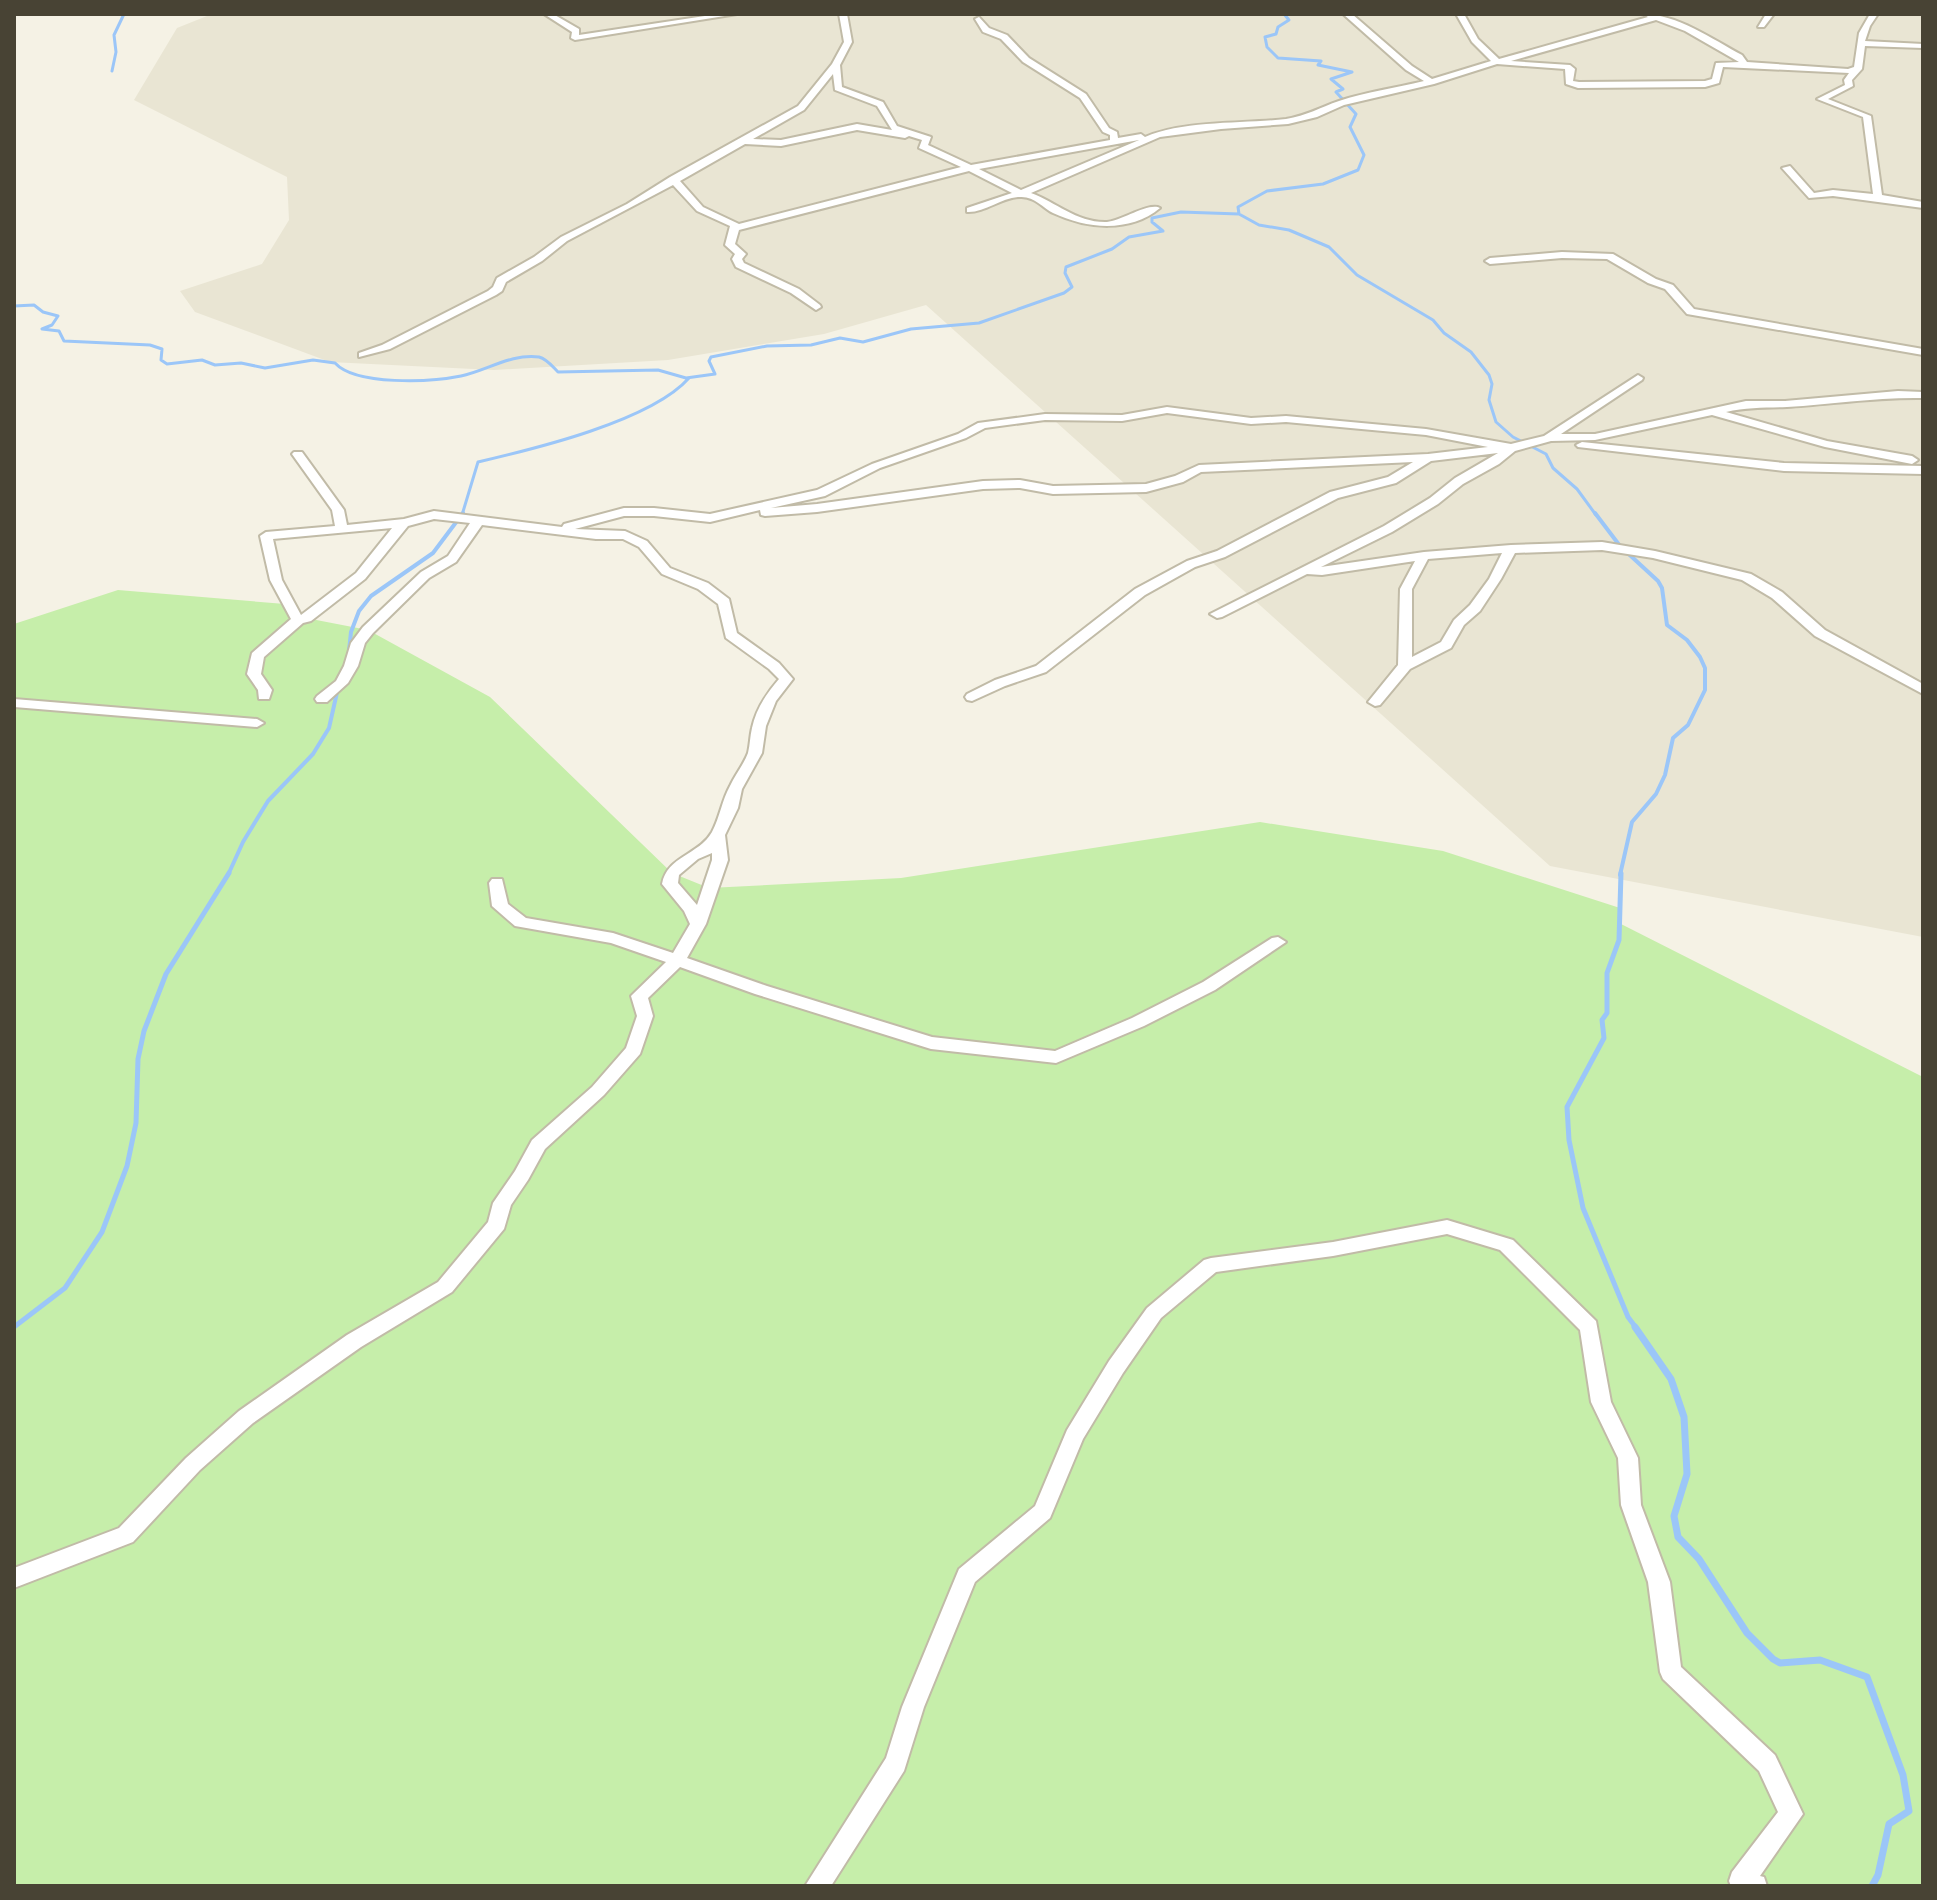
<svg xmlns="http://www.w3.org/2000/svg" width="1937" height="1900" font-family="'Roboto Condensed',sans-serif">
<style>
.residential{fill:#e9e5d3}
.green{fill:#c6eeaa}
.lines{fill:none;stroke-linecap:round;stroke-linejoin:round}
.stream-far3{stroke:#9bc6f8;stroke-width:3}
.stream-far2{stroke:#9bc6f8;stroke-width:4}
.stream-far1{stroke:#9bc6f8;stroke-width:5}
.stream{stroke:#9bc6f8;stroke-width:7}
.street-casing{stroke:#c1bba7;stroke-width:4}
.street{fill:#fff;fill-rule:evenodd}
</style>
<rect width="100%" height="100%" fill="#f5f2e5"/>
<!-- residential -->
<path class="residential" d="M212,14H1923V937L1550,866L926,305L824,334L668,360L494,370L330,362L195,312L180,291L262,264L289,220L287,177L134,100L177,28Z"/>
<!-- green -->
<path class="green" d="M118,590L285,604L306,618L368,630L490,697L672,873L709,888L901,878L1260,822L1443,851L1620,908L1621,924L1923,1077V1886H14V624Z"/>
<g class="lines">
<!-- stream-far3 -->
<path class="stream-far3" d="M112,71L116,52L114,35L124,14
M1239,214L1238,207L1267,191L1323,184L1358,170L1364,155L1350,127L1356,114L1336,92L1343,89L1331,79L1352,72L1318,65L1321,61L1278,58L1267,47L1265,37L1276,34L1278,27L1289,20L1284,14
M14,306L34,305L43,312L58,316L52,325L42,329L59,331L64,341L150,345L162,349L161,360L167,364L202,360L215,365L241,363L265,368L313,360L335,363C356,386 431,382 461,376C486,371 512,353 539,357C547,359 552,366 558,372L658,370L686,378L715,374L709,361L711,357L767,346L811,345L840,338L863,342L911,329L979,323L1064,293L1072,287L1065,273L1066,267L1112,249L1129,237L1163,231L1152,222V218L1181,212L1239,214L1259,225L1289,230L1329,247L1357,275L1433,320L1444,333L1471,352L1489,375L1492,384L1489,400L1496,422L1513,437L1546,454L1553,468L1577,489L1596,515
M462,515L478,462C534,449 651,421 689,378"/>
<!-- stream-far2 -->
<path class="stream-far2" d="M1595,513L1620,546L1658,581L1662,588L1667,625L1687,640L1700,657L1705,668V690L1688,725L1673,738L1665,775L1656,794L1632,822L1620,875
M348,660L351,632L359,611L371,596L433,553L463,513
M228,875L243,842L268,801L313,754L329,728L338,688"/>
<!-- stream-far1 -->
<path class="stream-far1" d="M1621,873L1619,940L1607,973V1013L1602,1020L1604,1038L1567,1107L1569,1140L1583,1208L1628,1317L1637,1329
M14,1327L65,1288L102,1232L127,1166L136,1123L138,1059L144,1031L166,974L229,873"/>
<!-- stream -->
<path class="stream" d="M1635,1327L1671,1379L1684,1417L1687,1474L1674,1516L1678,1537L1699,1559L1747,1633L1773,1659L1780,1663L1820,1660L1867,1677L1903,1775L1909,1811L1889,1824L1878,1875L1872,1886"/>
<!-- street casing -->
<g class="street-casing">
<path id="street" d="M544,14H553L579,29V35L718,14H737L575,40L571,38L572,32Z
M839,14H847L852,42L840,65L842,87L883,102L897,126L931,137L928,145L971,165L1110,140V135L1103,132L1080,98L1023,62L1001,39L983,32L975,19L979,17L989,28L1007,35L1029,58L1086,94L1109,128L1117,132L1118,138L1141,134L1145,137C1184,120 1244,124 1286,119C1306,116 1321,107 1339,101C1366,92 1396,88 1424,81L1406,70L1343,14H1352L1412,66L1432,79L1491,61L1472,42L1456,14H1464L1478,39L1499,59L1648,17L1643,14C1677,14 1712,39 1742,55L1747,62L1848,69L1854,67L1859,33L1870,14H1878L1870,26L1865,41L1923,44V48L1865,46L1862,69L1852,80L1853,86L1828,99L1871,116L1882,195L1923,202V208L1833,196L1809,198L1782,168L1790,166L1814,193L1833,190L1873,194L1863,117L1817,99L1845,85L1844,80L1849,73L1723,67L1719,83L1705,87L1578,88L1566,84L1565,69L1497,64L1434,84L1344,105L1317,117L1288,124L1221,129L1160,137L1031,193C1056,202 1077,223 1107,222C1121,221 1149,202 1160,208C1130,233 1087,229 1053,213C1043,208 1034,196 1020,197C1002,197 985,213 967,212V208L1012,193L969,171L739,230L735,244L746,254L742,259L744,263L799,289L820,305L821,307L816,310L791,293L736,267L732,259L735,254L725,245L730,226L697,211L673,185L567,241L542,261L506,282L502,291L496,295L390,349L359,357V353L382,345L488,291L493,287L497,278L534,257L561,237L627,204L670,177L798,106L832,64L844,42ZM1656,20L1685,31L1739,62L1716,63L1712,79L1705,81L1579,82L1573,81L1575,69L1570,65L1511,61ZM833,74L835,90L877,106L892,130L857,124L781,140L753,139L804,110ZM857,130L905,138L909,136L922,140L919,148L961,167L739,224L703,207L680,181L745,144L781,146ZM1139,140L1021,190L979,169Z
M1766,14H1774L1764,27H1758Z
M1562,252L1613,254L1656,279L1673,285L1694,309L1923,349V355L1687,314L1665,289L1648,283L1607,259L1562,258L1490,264L1485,261L1490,258Z
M1638,375L1643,378L1642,380L1561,434H1595L1746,401H1785L1898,391L1923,392V398C1878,397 1833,404 1787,407C1766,408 1747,407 1726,412L1827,441L1912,456L1918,460L1912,464L1825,447L1712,415L1595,440L1551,441L1515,451L1499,464L1463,484L1438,504L1392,532L1321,567L1424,552L1511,545L1602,542L1655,551L1751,574L1782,592L1825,630L1923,684V694L1815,636L1772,598L1742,580L1653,558L1602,550L1515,553L1501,579L1480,611L1464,625L1451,648L1410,669L1380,705L1375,706L1368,702L1398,665L1400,589L1415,561L1322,575L1307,574L1222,617L1217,618L1210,614L1384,526L1430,498L1455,478L1498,453L1431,461L1396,483L1338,498L1225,557L1195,567L1145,595L1046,672L1005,686L972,701L967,700L965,697L967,694L995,680L1036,666L1135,589L1187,561L1217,551L1330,492L1388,477L1413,462L1201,472L1183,482L1146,492L1053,494L1020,488L983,489L817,512L765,516L761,515L760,510L710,522L654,516H624L575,529L625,531L647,541L670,568L708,583L729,599L737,633L779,663L793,679L776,701L766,726L762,753L742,789L738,808L725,835L728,860L706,924L687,958L767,986L932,1037L1055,1051L1132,1018L1203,982L1272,938L1278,937L1286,942L1215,990L1144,1026L1056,1063L931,1049L755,994L680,967L648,998L653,1016L640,1054L604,1095L545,1149L528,1180L511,1205L504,1229L452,1292L361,1347L253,1423L200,1470L133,1542L14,1588V1568L119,1528L186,1458L239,1411L347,1335L438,1282L488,1222L493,1203L515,1171L532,1140L592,1087L626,1048L637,1016L631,996L666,962L611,943L515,926L492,906L489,883L492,879H502L508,904L526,918L613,933L673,953L690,924L684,911L662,884C667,856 699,855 712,832C720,817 722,800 730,786C735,775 744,764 748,753C750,745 750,736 752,728C756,709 766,694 779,679L769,669L726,638L718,604L698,589L662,574L639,547L623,539H596L482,525L456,562L429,578L373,633L365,643L358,666L348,683L327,702H317L315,699L317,696L336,681L344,666L351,643L363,627L421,572L448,556L470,523L434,519L408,526L365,579L311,621L303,623L264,657L261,674L272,690L269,699H259L258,690L247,674L252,653L291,619L270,580L260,536L266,532L335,526L332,510L292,454L294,452H302L344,510L347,525L404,519L434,511L562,527L564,524L624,508H654L710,514L817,490L872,464L958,434L978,423L1045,414L1122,415L1167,407L1251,418L1286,416L1426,429L1511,444L1544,436ZM1167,413L1251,424L1286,422L1426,435L1488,447L1428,454L1199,465L1175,476L1146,484L1053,486L1020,480L983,481L817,504L771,508L825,496L880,468L966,438L985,428L1045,420L1122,421ZM392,528L356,573L301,615L282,580L273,539ZM1502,553L1489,579L1470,605L1454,620L1441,642L1412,657V589L1428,559ZM712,853V860L697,905L678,883L679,875L698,859Z
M1582,442L1784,463L1923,466V474L1784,471L1578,447L1576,445Z
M14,699L257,719L264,723L257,727L14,707Z
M1447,1220L1513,1240L1596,1321L1611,1402L1638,1458L1641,1505L1670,1582L1681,1667L1775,1755L1803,1814L1760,1876L1764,1877L1767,1886H1731L1729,1881L1732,1872L1778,1812L1759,1771L1663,1679L1660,1672L1648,1582L1621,1505L1618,1458L1591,1402L1580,1330L1500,1250L1447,1234L1333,1256L1216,1272L1161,1318L1123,1373L1083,1439L1050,1518L975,1582L924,1707L904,1771L831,1886H805L886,1758L902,1707L959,1569L1035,1506L1067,1430L1109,1361L1147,1308L1204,1260L1211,1258L1333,1242Z"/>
</g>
<!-- street -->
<use href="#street" class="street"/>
</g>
<!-- border -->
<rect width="1937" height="1900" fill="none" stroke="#484334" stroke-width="32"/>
</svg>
